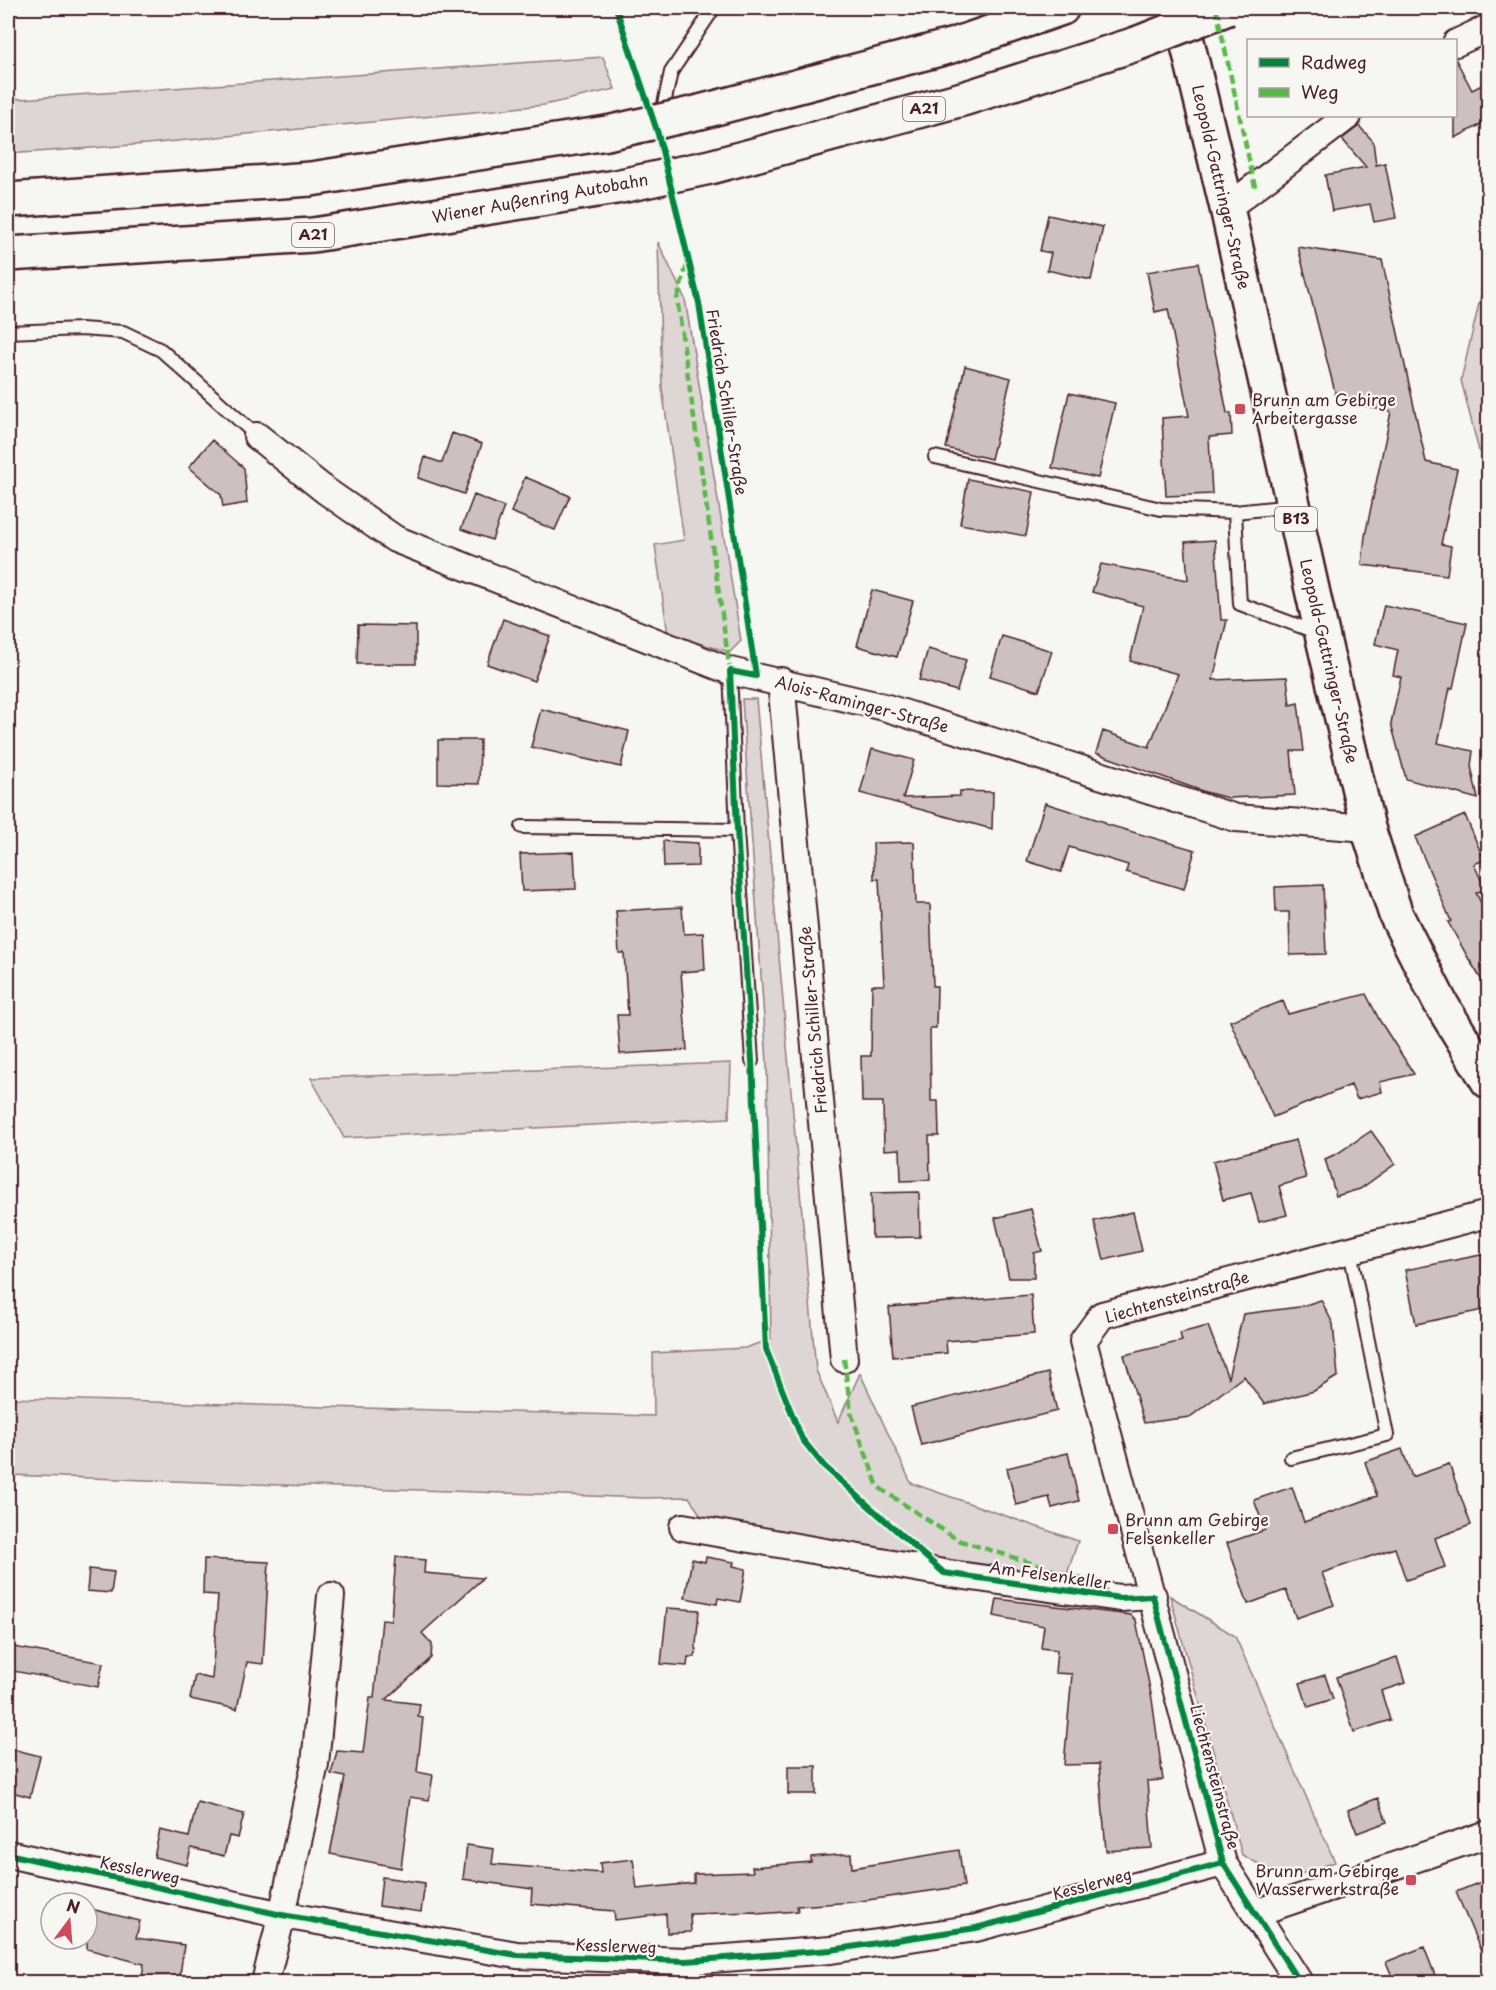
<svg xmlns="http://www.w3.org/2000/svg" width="1496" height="1990" font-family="'Playpen Sans',sans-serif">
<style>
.green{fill:#ddd6d5;stroke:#947a80;stroke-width:1.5}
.building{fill:#ccc1c0;stroke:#4a1f2b;stroke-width:1.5}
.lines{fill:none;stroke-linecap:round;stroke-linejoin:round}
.lane-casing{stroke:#4a1f2b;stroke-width:16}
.street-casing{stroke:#4a1f2b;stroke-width:30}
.primary-casing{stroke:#4a1f2b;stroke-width:38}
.highway-casing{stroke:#4a1f2b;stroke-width:38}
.lane{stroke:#f6f6f2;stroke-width:12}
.street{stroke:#f6f6f2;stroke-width:26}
.primary{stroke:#f6f6f2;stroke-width:33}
.highway{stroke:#f6f6f2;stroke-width:33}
.highway-bridge-casing{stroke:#4a1f2b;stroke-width:38;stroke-linecap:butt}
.highway-bridge{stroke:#f6f6f2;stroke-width:33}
.quiet{stroke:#58b947;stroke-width:4.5;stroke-dasharray:9 4.5;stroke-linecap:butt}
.cycleway-casing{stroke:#f6f6f2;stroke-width:10}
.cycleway{stroke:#00873e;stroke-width:6}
.poi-dot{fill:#d1495b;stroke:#f6f6f2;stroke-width:2}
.labels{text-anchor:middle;stroke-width:4.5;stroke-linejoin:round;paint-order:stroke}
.shield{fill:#f6f6f2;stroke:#7e6067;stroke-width:1.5}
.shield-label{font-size:15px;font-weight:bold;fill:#4a1f2b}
.street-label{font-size:16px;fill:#4a1f2b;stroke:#f6f6f2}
.poi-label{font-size:16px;fill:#4a1f2b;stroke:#f6f6f2;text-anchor:start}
</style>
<rect width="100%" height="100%" fill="#f6f6f2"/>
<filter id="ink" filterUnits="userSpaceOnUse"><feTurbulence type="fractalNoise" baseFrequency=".0167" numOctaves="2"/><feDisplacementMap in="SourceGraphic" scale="12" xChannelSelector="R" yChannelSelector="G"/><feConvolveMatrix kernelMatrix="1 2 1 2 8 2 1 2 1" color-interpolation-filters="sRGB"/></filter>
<g filter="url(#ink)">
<!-- green -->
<path class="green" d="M603,57L615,89L544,105L147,144L8,154V97L21,99Z
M658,242L685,299L741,641L730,652L668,635L655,545L684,540L662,388Z
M1486,274H1488V454L1479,451L1461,380Z
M742,699H756L816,1370L838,1422L860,1373L911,1483L1078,1541L1066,1577L1074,1586L703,1519L689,1497L645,1498L8,1475V1398L654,1416L653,1353L745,1348L771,1339L767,1062Z
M731,1063L729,1118L344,1138L311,1078Z
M1170,1596L1235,1636L1335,1862L1301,1874L1270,1870L1242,1855Z"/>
<!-- building -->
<path class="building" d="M1455,58L1472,90L1488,82V121L1455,138Z
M1359,126L1373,141L1376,165L1385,163L1396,218L1374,222L1370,204L1332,211L1325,175L1366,167L1342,139Z
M1048,215L1103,227L1091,280L1047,270L1051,253L1040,251Z
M1298,247L1382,260L1426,462L1457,469L1441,544L1451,546L1447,575L1362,565L1365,536L1391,412L1337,400Z
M1198,263L1227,413H1231L1232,435L1209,437L1212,494L1166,496L1162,418L1189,416L1168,309L1155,312L1147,272Z
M965,366L1011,378L991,459L946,448Z
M1069,393L1115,403L1098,478L1052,468Z
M452,433L482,444L464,494L418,478L425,457L442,463Z
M212,440L244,468L247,503L223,507L221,495L189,467Z
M525,477L570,496L555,530L511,512Z
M968,479L1034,492L1026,536L960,524Z
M474,495L504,507L492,540L461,529Z
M1215,540L1221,620H1227L1213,680L1287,677L1290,705L1298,703L1304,751H1291L1295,795L1228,798L1205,792L1096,753L1103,731L1149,747L1178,674L1130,661L1143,606L1092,592L1101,564L1188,580L1185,542Z
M872,590L913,601L897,657L857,646Z
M1384,605L1467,623L1453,688H1450L1438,743L1473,751L1471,766L1478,799L1406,779L1391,723L1401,677L1393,675L1398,650L1375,644Z
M503,619L550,636L534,681L487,664Z
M358,625L416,626V664H357Z
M1002,636L1052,651L1039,691L990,676Z
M928,649L966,660L957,691L919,680Z
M541,709L629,731L621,767L531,747Z
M438,740H480L479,784L438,783Z
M872,749L914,760L903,798L960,796V791L993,792L992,829L860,793Z
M1045,803L1105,822V824L1195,850L1184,889L1126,872L1128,865L1069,847L1061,872L1027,861Z
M1465,815L1484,860L1474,864L1485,889L1476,893L1488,917V990L1470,961L1448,922L1451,921L1415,837Z
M663,841L698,843V866L664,867Z
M914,842L916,904H930L933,986H937L936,1028H930L931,1101H938L939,1136H929L930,1180L901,1181L900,1149L884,1150L883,1102H862L861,1056H871L872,985H884L879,879H874L873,843Z
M574,852L576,889L522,891L520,854Z
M1323,885L1326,954L1290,955L1289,912H1276L1275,887Z
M682,907L684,934L703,933L705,970L681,972L687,1050L620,1054L617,1015H628L624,953H619L616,911Z
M1366,994L1380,1021L1414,1074L1380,1082L1382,1092L1357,1099L1351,1085L1273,1117L1230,1021L1283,1001L1288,1014Z
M1371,1131L1395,1164L1360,1189L1336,1196L1325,1159L1338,1153Z
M1296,1140L1306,1178L1279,1186L1287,1215L1259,1222L1251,1193L1223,1200L1213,1161Z
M919,1192L920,1237L872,1238L871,1193Z
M1031,1209L1042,1251L1034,1253V1278H1009L995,1218Z
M1133,1212L1142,1251L1104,1260L1094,1221Z
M1486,1254L1488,1268V1309L1416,1324L1405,1270Z
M1031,1295L1034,1334L946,1341L947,1353L893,1357L889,1307Z
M1321,1300L1333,1324L1338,1376L1314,1391L1264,1404L1244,1376L1190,1417L1144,1423L1124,1355L1182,1341L1180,1333L1208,1326L1228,1378L1243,1314L1299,1307Z
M1048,1373L1057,1411L921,1445L911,1407Z
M1402,1449L1412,1477L1449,1464L1471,1525L1435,1538L1445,1567L1406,1580L1395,1548L1322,1573L1334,1605L1296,1618L1286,1590L1248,1604L1227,1543L1265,1530L1254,1500L1292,1487L1304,1522L1377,1496L1365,1462Z
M1068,1453L1079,1501L1052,1508L1049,1497L1016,1505L1007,1468Z
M396,1557L425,1560L424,1573L483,1578L422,1633L432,1644L431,1658L386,1700L420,1704L418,1717L423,1718L417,1772L433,1775L429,1800L410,1797L401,1868L330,1854L345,1777L331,1774L337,1751L363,1753L370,1698H374L382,1620L391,1621Z
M706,1557L734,1562L733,1566L746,1569L740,1602L718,1598L717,1604L685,1598L692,1559L705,1562Z
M204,1559L269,1562L263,1664L247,1662L237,1709L190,1699L195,1675L212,1679L218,1595L203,1594Z
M89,1569L114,1572L111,1593L87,1591Z
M997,1599L1131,1615L1136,1620L1152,1699L1163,1780L1147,1781L1152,1848L1106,1851L1099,1764L1064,1765L1072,1674L1055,1673L1057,1650L1041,1648L1044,1626L994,1616Z
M667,1608L699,1610L695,1657H688L687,1666L661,1664Z
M8,1646L103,1663L98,1687L8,1670Z
M1397,1657L1405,1683L1381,1691L1390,1720L1354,1732L1336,1677Z
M1325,1675L1333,1699L1308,1707L1300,1683Z
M8,1748L40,1756L30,1797L8,1791Z
M788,1766H816V1794H788Z
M1378,1798L1387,1822L1357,1833L1348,1810Z
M197,1802L244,1814L238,1838L229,1836L224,1856L191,1848L187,1865L154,1857L160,1830L189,1837Z
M467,1845L494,1849L492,1864L601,1873L600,1863L633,1859L637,1889L694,1883V1874L753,1872L752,1867L811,1862V1857L851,1854L852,1868L959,1850L964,1886L854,1902L797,1906L798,1911L757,1914L756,1912L690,1914L691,1932L667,1933L666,1914L615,1920L614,1911L531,1904L532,1889L463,1879Z
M382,1877L425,1883L421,1912L379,1906Z
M1488,1879V1968L1456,1892Z
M87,1908L140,1921L136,1938L184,1945L179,1983H141L144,1964L87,1949Z
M1424,1947L1438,1983H1395L1386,1962Z"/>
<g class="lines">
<!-- lane casing -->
<g class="lane-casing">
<path id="lane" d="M661,118L671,72L714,8
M8,332L81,329L123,332L161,350L257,436
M935,457L1161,509L1235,512L1292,506
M1235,512L1240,604L1318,633
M730,671L737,830L752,1061
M522,827L737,830
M1291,1458L1387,1435L1350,1251"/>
</g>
<!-- street casing -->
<g class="street-casing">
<path id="street" d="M1456,43L1488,28
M1227,208L1348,116
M257,436L326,491L395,539L730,671L884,707L1236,818L1368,828
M781,681L844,1359
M683,1527L944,1573L1120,1598L1153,1596
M8,1854L282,1915L517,1955L686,1961L831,1950L976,1928L1223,1863
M1255,1913L1488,1834
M686,1961L687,1982
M265,1982L282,1915L315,1764L331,1596
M1299,1982L1223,1863L1083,1341L1102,1315L1488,1214"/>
</g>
<!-- primary casing -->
<g class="primary-casing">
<path id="primary" d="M1179,8L1227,208L1322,634L1368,828L1396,915L1440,1002L1488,1081"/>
</g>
<!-- highway casing -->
<g class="highway-casing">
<path id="highway" d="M700,112L951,46L1062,8
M8,200L311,179L607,133
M8,254L313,235L616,187L710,167L966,98L1136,44"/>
</g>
<!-- lane -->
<use href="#lane" class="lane"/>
<!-- street -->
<use href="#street" class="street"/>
<!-- primary -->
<use href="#primary" class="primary"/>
<!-- highway -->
<use href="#highway" class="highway"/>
<!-- highway-bridge casing -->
<g class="highway-bridge-casing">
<path id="highway-bridge" d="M1136,44L1228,8
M607,133L700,112"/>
</g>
<!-- highway-bridge -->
<use href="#highway-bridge" class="highway-bridge"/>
<!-- quiet -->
<path class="quiet" d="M1216,8L1255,187
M687,265L677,299L730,671
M844,1359L851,1413L878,1487L958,1540L1085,1580L1107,1591"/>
<!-- cycleway casing -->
<g class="cycleway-casing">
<path id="cycleway" d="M616,8L658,134L699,303L756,676L730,671L737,830L752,1061L766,1349L802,1439L824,1466L944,1573L1120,1598L1153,1596L1223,1863L1299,1982
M8,1854L282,1915L517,1955L686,1961L831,1950L976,1928L1223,1863"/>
</g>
<!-- cycleway -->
<use href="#cycleway" class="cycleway"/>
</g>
</g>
<!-- markers -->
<g class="poi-dot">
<rect x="1234" y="403" width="12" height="12" rx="3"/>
<rect x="1107" y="1523" width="12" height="12" rx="3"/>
<rect x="1405" y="1874" width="12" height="12" rx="3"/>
</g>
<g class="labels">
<!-- shield labels -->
<g class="shield">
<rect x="903" y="97" width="42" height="24" rx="4.5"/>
<rect x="292" y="223" width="42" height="24" rx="4.5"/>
<rect x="1275" y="507" width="42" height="24" rx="4.5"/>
</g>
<g class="shield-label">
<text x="924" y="114">A21</text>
<text x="313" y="240">A21</text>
<text x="1296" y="524">B13</text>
</g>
<!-- street labels -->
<g class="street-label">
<text transform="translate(1221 187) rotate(77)" y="6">Leopold-Gattringer-Straße</text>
<text transform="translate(540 198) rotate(-10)" y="6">Wiener Außenring Autobahn</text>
<text transform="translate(727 402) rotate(81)" y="6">Friedrich Schiller-Straße</text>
<text transform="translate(1329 661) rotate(77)" y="6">Leopold-Gattringer-Straße</text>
<text transform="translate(862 704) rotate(15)" y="6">Alois-Raminger-Straße</text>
<text transform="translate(813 1020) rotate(-95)" y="6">Friedrich Schiller-Straße</text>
<text transform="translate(1177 1297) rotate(-16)" y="6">Liechtensteinstraße</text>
<text transform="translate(1050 1575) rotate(8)" y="6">Am Felsenkeller</text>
<text transform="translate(1215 1777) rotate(75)" y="6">Liechtensteinstraße</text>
<text transform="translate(140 1870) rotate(12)" y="6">Kesslerweg</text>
<text transform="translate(1092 1884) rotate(-15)" y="6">Kesslerweg</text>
<text transform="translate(616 1946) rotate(2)" y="6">Kesslerweg</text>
</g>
<!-- poi labels -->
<g class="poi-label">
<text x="1252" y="406">Brunn am Gebirge<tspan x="1252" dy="18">Arbeitergasse</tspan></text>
<text x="1125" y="1526">Brunn am Gebirge<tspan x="1125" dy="18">Felsenkeller</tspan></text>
<text x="1399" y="1877" text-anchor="end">Brunn am Gebirge<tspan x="1399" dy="18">Wasserwerkstraße</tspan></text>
</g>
</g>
<!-- margin -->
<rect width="1496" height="1990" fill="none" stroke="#f6f6f2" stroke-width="30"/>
<rect x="15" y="15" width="1466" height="1960" fill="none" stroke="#4a1f2b" stroke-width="2" filter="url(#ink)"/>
<!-- legend -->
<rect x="1247" y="39" width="210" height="78" fill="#f6f6f2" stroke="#b1a0a2" stroke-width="1.5"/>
<rect x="1259" y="58" width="30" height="9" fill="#00873e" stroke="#b1a0a2" stroke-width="1.5"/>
<text x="1301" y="69" font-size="18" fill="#4a1f2b">Radweg</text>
<rect x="1259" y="88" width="30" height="9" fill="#58b947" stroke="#b1a0a2" stroke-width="1.5"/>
<text x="1301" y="99" font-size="18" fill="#4a1f2b">Weg</text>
<!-- north arrow -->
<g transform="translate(69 1921) rotate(16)"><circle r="28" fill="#f6f6f2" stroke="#b1a0a2" stroke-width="1.5"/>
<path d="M0-4.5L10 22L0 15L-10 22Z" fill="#d1495b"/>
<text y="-9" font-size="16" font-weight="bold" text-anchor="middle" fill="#4a1f2b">N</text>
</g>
</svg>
